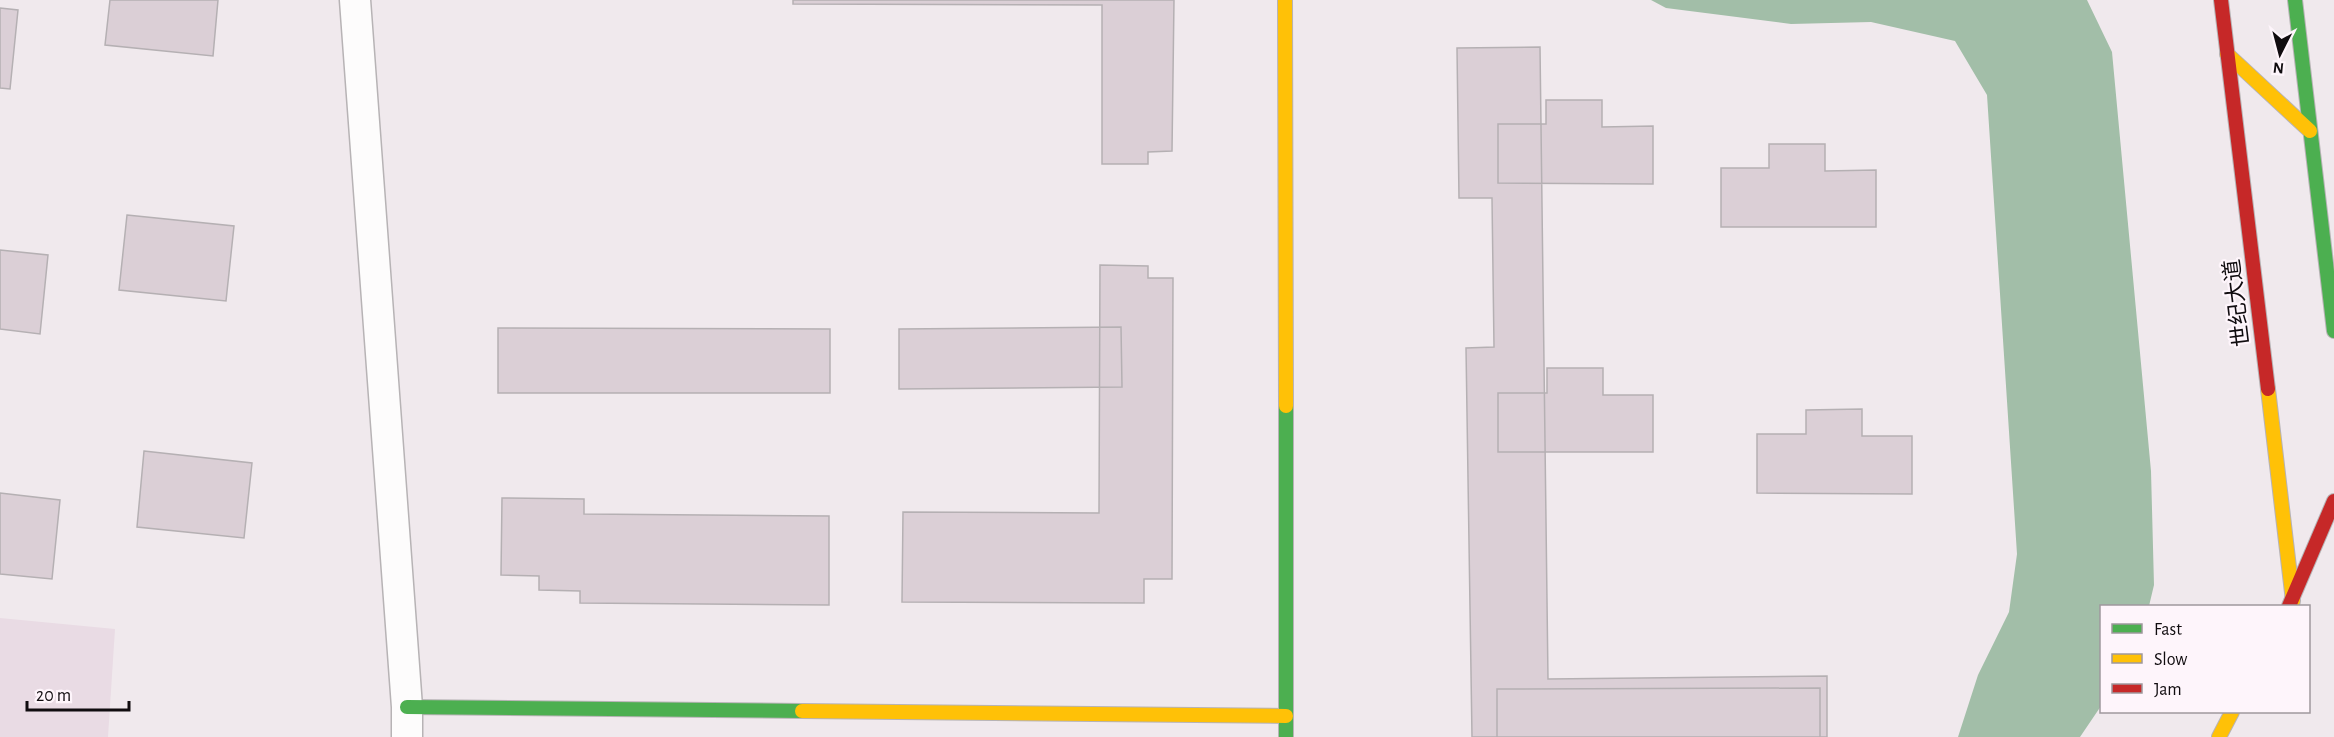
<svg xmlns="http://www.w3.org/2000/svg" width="2334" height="737" font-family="'Alegreya Sans','Noto Sans SC',sans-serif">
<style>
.built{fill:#e9dbe4}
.water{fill:#a2bea8}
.building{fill:#dbcfd6;stroke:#b5b0b3;stroke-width:1.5}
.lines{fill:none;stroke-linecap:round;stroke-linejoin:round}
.street-casing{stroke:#b7b3b5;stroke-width:33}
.fast-casing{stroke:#b7b3b5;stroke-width:16}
.slow-casing{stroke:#b7b3b5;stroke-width:16}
.jam-casing{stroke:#b7b3b5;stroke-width:16}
.street{stroke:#fdfcfc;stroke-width:30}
.fast{stroke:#4caf50;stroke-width:14}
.slow{stroke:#ffc107;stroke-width:14}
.jam{stroke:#c62828;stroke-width:14}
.labels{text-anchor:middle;stroke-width:4.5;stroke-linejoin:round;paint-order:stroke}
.street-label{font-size:22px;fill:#100c0f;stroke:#fef5fb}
</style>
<rect width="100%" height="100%" fill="#f0e9ed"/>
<!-- built -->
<path class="built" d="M0,618L115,629L108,737H0Z"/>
<!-- water -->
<path class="water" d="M1651,0H2087L2112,52L2151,471L2154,585L2149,606H2102L2101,706L2080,737H1958L1978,675L2009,612L2017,554L1987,95L1955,41L1871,22L1791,24L1666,8Z"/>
<!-- building -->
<path class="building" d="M110,0H218L213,56L105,45Z
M793,0H1174L1172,151L1148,152V164H1102V5L793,4Z
M0,8L18,10L10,89L0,88Z
M1540,47L1548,679L1827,676V737H1472L1466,348L1494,347L1492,198H1459L1457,48Z
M1546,100H1602V127L1653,126V184L1498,183V124H1546Z
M1769,144H1825V171L1876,170V227H1721V168H1769Z
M127,215L234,226L226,301L119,290Z
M0,250L48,255L40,334L0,329Z
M1100,265L1148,266V278H1173L1172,579H1144V603L902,602L903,512L1099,513Z
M1121,327L1122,387L899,389V329Z
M498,328L830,329V393H498Z
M1547,368H1603V395H1653V452H1498V393H1547Z
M1862,409V436H1912V494L1757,493V434H1806V410Z
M144,451L252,463L244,538L137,527Z
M0,493L60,500L52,579L0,574Z
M502,498L584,499V514L829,516V605L580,603V591L539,590V576L501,575Z
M1820,688V737H1497V689Z"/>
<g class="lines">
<!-- street casing -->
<g class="street-casing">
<path id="street" d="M355,0L407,707V737"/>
</g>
<!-- fast casing -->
<g class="fast-casing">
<path id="fast" d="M2295,0L2334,331
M1286,406V736
M407,707L802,711"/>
</g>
<!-- slow casing -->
<g class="slow-casing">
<path id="slow" d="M1285,0L1286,406
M2227,54L2310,131
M2268,389L2293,601
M802,711L1286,716
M2219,737L2232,712"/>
</g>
<!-- jam casing -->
<g class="jam-casing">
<path id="jam" d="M2221,0L2268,389
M2289,606L2334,501"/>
</g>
<!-- street -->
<use href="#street" class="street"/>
<!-- fast -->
<use href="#fast" class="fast"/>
<!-- slow -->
<use href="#slow" class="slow"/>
<!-- jam -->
<use href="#jam" class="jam"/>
</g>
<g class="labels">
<!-- street labels -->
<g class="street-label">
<text transform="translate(2236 303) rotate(-97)" y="8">世纪大道</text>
</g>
</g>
<!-- legend -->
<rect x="2100" y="605" width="210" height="108" fill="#fef5fb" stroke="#9f989d" stroke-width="1.5"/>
<rect x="2112" y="624" width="30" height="9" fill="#4caf50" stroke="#9f989d" stroke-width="1.5"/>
<text x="2154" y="635" font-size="18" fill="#100c0f">Fast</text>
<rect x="2112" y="654" width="30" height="9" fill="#ffc107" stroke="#9f989d" stroke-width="1.5"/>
<text x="2154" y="665" font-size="18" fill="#100c0f">Slow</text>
<rect x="2112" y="684" width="30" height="9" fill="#c62828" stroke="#9f989d" stroke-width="1.5"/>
<text x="2154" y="695" font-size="18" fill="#100c0f">Jam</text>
<!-- north arrow -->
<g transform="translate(2280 54) rotate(186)" stroke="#fef5fb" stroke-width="4.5" paint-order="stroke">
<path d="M0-4.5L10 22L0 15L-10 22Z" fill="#100c0f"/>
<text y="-9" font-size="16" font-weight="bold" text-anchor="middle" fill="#100c0f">N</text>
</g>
<!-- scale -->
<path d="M27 701v9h102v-9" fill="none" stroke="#100c0f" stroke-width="3"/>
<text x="36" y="701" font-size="18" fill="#100c0f" stroke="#fef5fb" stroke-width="4.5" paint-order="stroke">20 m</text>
</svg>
